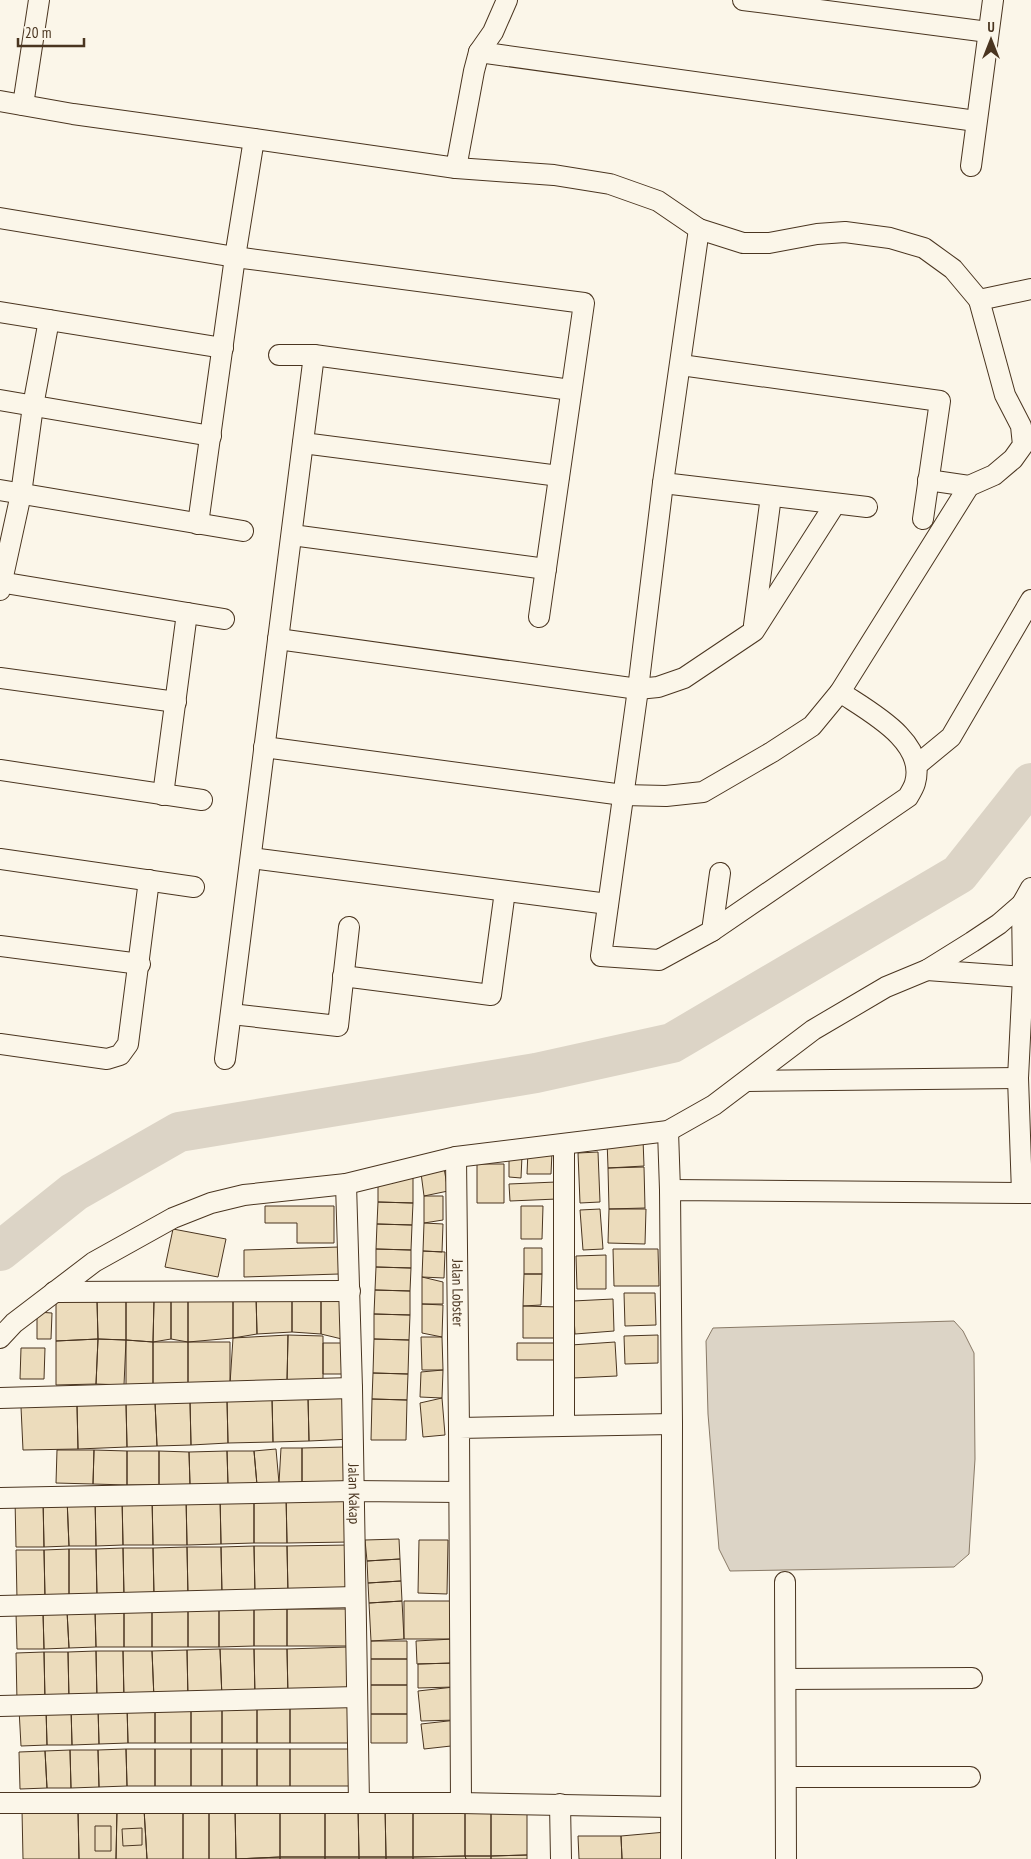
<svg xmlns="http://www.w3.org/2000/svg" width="1031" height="1859" font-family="'PT Sans Narrow',sans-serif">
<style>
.water{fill:#dcd4c6;stroke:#887966}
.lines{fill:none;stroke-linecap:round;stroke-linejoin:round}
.river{stroke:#dcd4c6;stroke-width:40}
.building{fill:#ecdcbc;stroke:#4a3520}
.minor-casing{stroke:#4a3520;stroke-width:22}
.minor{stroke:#fbf6e9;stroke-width:20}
.labels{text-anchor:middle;stroke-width:4;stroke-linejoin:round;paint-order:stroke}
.street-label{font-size:15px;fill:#4a3520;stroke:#fbf6e9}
</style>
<rect width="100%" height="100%" fill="#fbf6e9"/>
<!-- water -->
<path class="water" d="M954,1321L963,1331L974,1353L975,1459L969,1554L954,1567L730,1571L719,1549L708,1414L706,1341L713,1328Z"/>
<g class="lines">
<!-- river -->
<path class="river" d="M0,1251L74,1192L179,1132L536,1073L672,1043L959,874L1031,783"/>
</g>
<!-- building -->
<path class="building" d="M643,1139L644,1166L608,1168L607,1140Z
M528,1151L552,1152L551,1174H527Z
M598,1152L600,1202L580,1203L578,1153Z
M509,1155L522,1156L521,1178L509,1177Z
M477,1164H504V1203H477Z
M644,1167L645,1208L609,1209L608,1168Z
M444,1168L448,1191L424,1196L421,1173Z
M378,1177L413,1178V1203L378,1202Z
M556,1182L557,1199L510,1201L509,1184Z
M424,1196H443V1220L424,1223Z
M378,1202L413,1203L412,1225L377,1224Z
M265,1206H334V1243H297V1223H265Z
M521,1206H543L542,1239H521Z
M600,1209L603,1249L583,1250L580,1210Z
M609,1209H646L645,1244L608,1243Z
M424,1223L443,1224L442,1252L423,1251Z
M377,1224L412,1225L411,1250L376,1249Z
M173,1229L226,1239L218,1277L165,1267Z
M339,1247V1274L244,1277V1250Z
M524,1248H542V1274H524Z
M376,1249L411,1250V1268L376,1267Z
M613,1249H658L659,1286H614Z
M423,1251L445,1252L444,1278L422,1277Z
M606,1255V1289H577L576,1256Z
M376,1267L411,1268L410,1291L375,1290Z
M524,1274H542L541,1305L523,1306Z
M422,1277L443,1282V1304H422Z
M375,1290L410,1291V1315L374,1314Z
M624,1293H655L656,1325L625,1326Z
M256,1295L257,1334L233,1338V1296Z
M256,1295L292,1297V1332L257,1334Z
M233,1296V1338L188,1342V1300Z
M321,1296V1334L292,1332V1297Z
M321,1296L343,1297L346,1340L321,1334Z
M613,1299L614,1331L575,1334L573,1301Z
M56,1300H97L98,1339L56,1341Z
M97,1300H126V1340L98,1339Z
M126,1300H154L153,1342L126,1340Z
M154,1300H171V1339L153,1342Z
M171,1300H188V1342L171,1339Z
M422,1304L443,1305L442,1337L422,1333Z
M523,1306L558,1307L557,1338H523Z
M37,1312L52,1313L51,1339H37Z
M374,1314L410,1315L409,1340L374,1339Z
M288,1335L323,1336V1382H287Z
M288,1335L287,1382L230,1384L233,1338Z
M658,1335V1363L625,1364L624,1336Z
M421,1337H442L443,1370H422Z
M98,1339L126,1340L124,1385L96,1384Z
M98,1339L96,1384L56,1385V1341Z
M374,1339L409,1340L408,1374L373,1373Z
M126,1340L153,1342V1385L126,1386Z
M153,1342H188V1385H153Z
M188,1342H230V1384L188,1385Z
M615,1342L617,1376L573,1378L571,1345Z
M323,1343H350V1374H323Z
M517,1343H554V1360H517Z
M21,1348H45L44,1379H20Z
M443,1370L442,1398L420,1397L421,1372Z
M373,1373L408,1374L407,1400L372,1399Z
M349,1392L352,1439L309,1441L308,1397Z
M308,1397L309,1441L273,1442L272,1398Z
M272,1398L273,1442L228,1443L227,1400Z
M442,1398L445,1435L423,1437L420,1403Z
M372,1399L407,1400L406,1440H371Z
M227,1400L228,1443L191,1445L190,1401Z
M190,1401L191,1445L157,1446L155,1402Z
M155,1402L157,1446L127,1447L126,1403Z
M126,1403L127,1447L78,1449L77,1405Z
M77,1405L78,1449L23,1450L21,1407Z
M345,1447L346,1482L302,1485V1448Z
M281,1448H302V1485L279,1483Z
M276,1449L279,1483L257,1485L254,1451Z
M57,1450H94L93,1484L56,1483Z
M94,1450L127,1451V1485L93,1484Z
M127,1451H159V1485H127Z
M159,1451L189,1452L190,1485H159Z
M227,1451H254L257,1485H228Z
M227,1451L228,1485H190L189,1452Z
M347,1493L349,1542L287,1543L286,1494Z
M286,1494L287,1543H254V1495Z
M220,1495L221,1544L187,1545L186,1496Z
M220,1495H254V1543L221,1544Z
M152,1496L153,1545H123L122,1497Z
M152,1496H186L187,1545H153Z
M95,1497L96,1546H69L67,1498Z
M95,1497H122L123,1545L96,1546Z
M43,1498L44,1547H16L15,1499Z
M43,1498H67L69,1546L44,1547Z
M399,1539L400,1559L367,1561L365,1540Z
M419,1540H448L447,1594L418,1593Z
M349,1545V1593L288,1594L287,1546Z
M254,1546L255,1595H222L221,1547Z
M254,1546H287L288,1594L255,1595Z
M187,1547L188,1596H154L153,1548Z
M187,1547H221L222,1595L188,1596Z
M123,1548L124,1597H97L96,1549Z
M123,1548H153L154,1596L124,1597Z
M69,1549V1598H45L44,1550Z
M69,1549H96L97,1597L69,1598Z
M16,1550H44L45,1598L17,1599Z
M400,1559L401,1581L368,1583L367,1561Z
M401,1581L402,1601L369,1603L368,1583Z
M402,1601L404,1639L371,1641L369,1603Z
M404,1601H453V1639H404Z
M124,1609V1647H96L95,1610Z
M124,1609H152V1647H124Z
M152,1609H188V1647H152Z
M188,1609H219V1647H188Z
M219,1609H254V1646L219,1647Z
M254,1609H287V1646H254Z
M287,1609H348V1646H287Z
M95,1610L96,1647L69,1648L67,1611Z
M67,1611L69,1648L44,1649L43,1612Z
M43,1612L44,1649H17L16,1613Z
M453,1639L454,1663L417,1664L416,1641Z
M371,1641H407V1659H371Z
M348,1647L349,1696L288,1697L287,1649Z
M220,1649L222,1698L188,1699L187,1650Z
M220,1649H254L255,1697L222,1698Z
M254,1649H287L288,1697H255Z
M187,1650L188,1699H154L152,1651Z
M96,1651L97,1700H69L68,1652Z
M96,1651H123L124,1700H97Z
M123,1651H152L154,1699L124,1700Z
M44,1652L45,1701H17L16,1653Z
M44,1652H68L69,1700L45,1701Z
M371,1659H407V1685H371Z
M454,1663V1687L418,1688V1664Z
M371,1685H407V1714H371Z
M454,1687L457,1720L421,1721L418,1691Z
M155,1705V1743H128L127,1706Z
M155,1705L191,1706V1743H155Z
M127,1706L128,1743L99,1744L98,1707Z
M191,1706H222V1743H191Z
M222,1706H257V1743H222Z
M257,1706H290V1743H257Z
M290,1706H351V1743H290Z
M71,1707L72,1745H47L46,1708Z
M71,1707H98L99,1744L72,1745Z
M46,1708L47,1745L21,1746L19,1709Z
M371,1714H407V1743H371Z
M457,1720L460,1745L424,1749L421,1724Z
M126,1749L127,1786L99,1787L98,1750Z
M126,1749H155V1786H127Z
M155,1749H191V1786H155Z
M191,1749H222V1786H191Z
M222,1749H257V1786H222Z
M257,1749H290V1786H257Z
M290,1749H351V1786H290Z
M70,1750L71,1788H47L45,1751Z
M70,1750H98L99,1787L71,1788Z
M45,1751L47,1788L20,1789L19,1752Z
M465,1805H491V1856H465Z
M465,1805V1856L413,1857V1806Z
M491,1805H527V1855L491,1856Z
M385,1806H413V1857H386Z
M385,1806L386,1857H359L358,1807Z
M280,1807H325V1857H280Z
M280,1807V1857L236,1859L235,1808Z
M325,1807H358L359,1857H325Z
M183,1808H209V1859H183Z
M183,1808V1859H147L144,1809Z
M209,1808H235L236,1859H209Z
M117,1809H144L147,1859H116Z
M117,1809L116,1859H79L78,1810Z
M22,1810H78L79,1859H23Z
M95,1826H111V1851H95Z
M142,1828V1845L123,1846L122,1829Z
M666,1832L668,1859H622L621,1836Z
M578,1836H621L622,1859H579Z
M527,1855V1859H491V1856Z
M465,1856L466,1859H413V1857Z
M465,1856H491V1859H466Z
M280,1857V1859H236Z
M280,1857H325V1859H280Z
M325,1857H359V1859H325Z
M359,1857H386V1859H359Z
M386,1857H413V1859H386Z"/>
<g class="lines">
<!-- minor casing -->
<g class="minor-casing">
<g id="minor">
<path d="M743,0L988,32"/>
<path d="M479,52L976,121"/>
<path d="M0,101L73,114L254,139"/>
<path d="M23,105L39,0"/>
<path d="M971,166L993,0"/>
<path d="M456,168L554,175L610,184L658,201L699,229L743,243H769L817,234L845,232L890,238L924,248L953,269L979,300L1031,289"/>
<path d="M0,218L235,257L584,303L539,617"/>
<path d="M699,229L663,483L638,689L601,956L659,960L712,931L720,873"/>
<path d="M0,312L223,348"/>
<path d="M279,355H314L571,390"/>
<path d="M681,365L940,401L923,519"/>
<path d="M0,400L211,436"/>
<path d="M303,443L559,476"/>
<path d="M928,480L969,486L994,475L1013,459L1023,445L1021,426L1005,395L979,300"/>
<path d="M663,483L867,507"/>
<path d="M0,490L243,531"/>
<path d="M198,524L235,257L254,139L456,168L474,71L479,52L493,32L507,0"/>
<path d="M292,535L546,569"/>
<path d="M0,582L224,619"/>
<path d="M0,590L21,494L33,406L49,320"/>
<path d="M754,625L771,496"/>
<path d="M278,639L638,689L658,687L684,678L754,631L835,504"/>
<path d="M0,678L176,702"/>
<path d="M264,747L623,795L666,796L703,792L772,752L812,726L840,692L969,486"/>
<path d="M917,765L951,737L1031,600"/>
<path d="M0,770L202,800"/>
<path d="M163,795L187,613"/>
<path d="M251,858L608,904"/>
<path d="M0,859L194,887"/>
<path d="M1022,904L1023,977L1018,1078L1022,1193"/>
<path d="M712,931L908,797C911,792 914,787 915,783C927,741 868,711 840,692"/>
<path d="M0,946L140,964"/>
<path d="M927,970L1023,977"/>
<path d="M343,976L491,995L505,891"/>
<path d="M231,1014L338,1026L349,927"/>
<path d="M0,1044L107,1059L120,1055L128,1044L149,880"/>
<path d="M225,1059L314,355"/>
<path d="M747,1081L1018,1078"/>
<path d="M668,1131L670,1190"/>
<path d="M564,1145V1425"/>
<path id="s1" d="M456,1157L459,1428"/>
<path id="s2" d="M346,1184L352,1388L359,1803"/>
<path d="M54,1292L350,1291"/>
<path d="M0,1338L14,1323L94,1262L173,1218L211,1203L244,1195L346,1184L456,1157L668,1131L714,1105L813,1030L886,987L927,970L972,942L999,924L1022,904L1031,888"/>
<path d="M0,1398L352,1388"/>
<path d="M0,1498L353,1491L459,1492"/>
<path d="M785,1582L786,1859"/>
<path d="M0,1606L355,1597"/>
<path d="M786,1679L972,1678"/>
<path d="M0,1706L357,1697"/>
<path d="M786,1777H970"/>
<path d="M0,1803H461"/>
<path d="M560,1804L561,1859"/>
<path d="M670,1807L461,1803L459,1428L672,1424"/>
<path d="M671,1859L672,1424L670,1190L1031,1193"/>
</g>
</g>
<!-- minor -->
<use href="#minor" class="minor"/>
</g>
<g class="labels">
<!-- street labels -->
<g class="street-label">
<text dy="5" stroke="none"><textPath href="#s1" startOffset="136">Jalan Lobster</textPath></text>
<text dy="5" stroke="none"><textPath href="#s2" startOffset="310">Jalan Kakap</textPath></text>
</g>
</g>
<!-- north arrow -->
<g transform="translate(991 40)" stroke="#fbf6e9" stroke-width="4" paint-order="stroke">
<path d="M0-4L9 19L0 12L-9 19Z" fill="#4a3520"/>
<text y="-8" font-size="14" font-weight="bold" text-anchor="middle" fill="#4a3520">U</text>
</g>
<!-- scale -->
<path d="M18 38v8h66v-8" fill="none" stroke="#4a3520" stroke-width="2.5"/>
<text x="25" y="38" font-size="15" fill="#4a3520" stroke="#fbf6e9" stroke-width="4" paint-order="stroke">20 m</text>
</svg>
